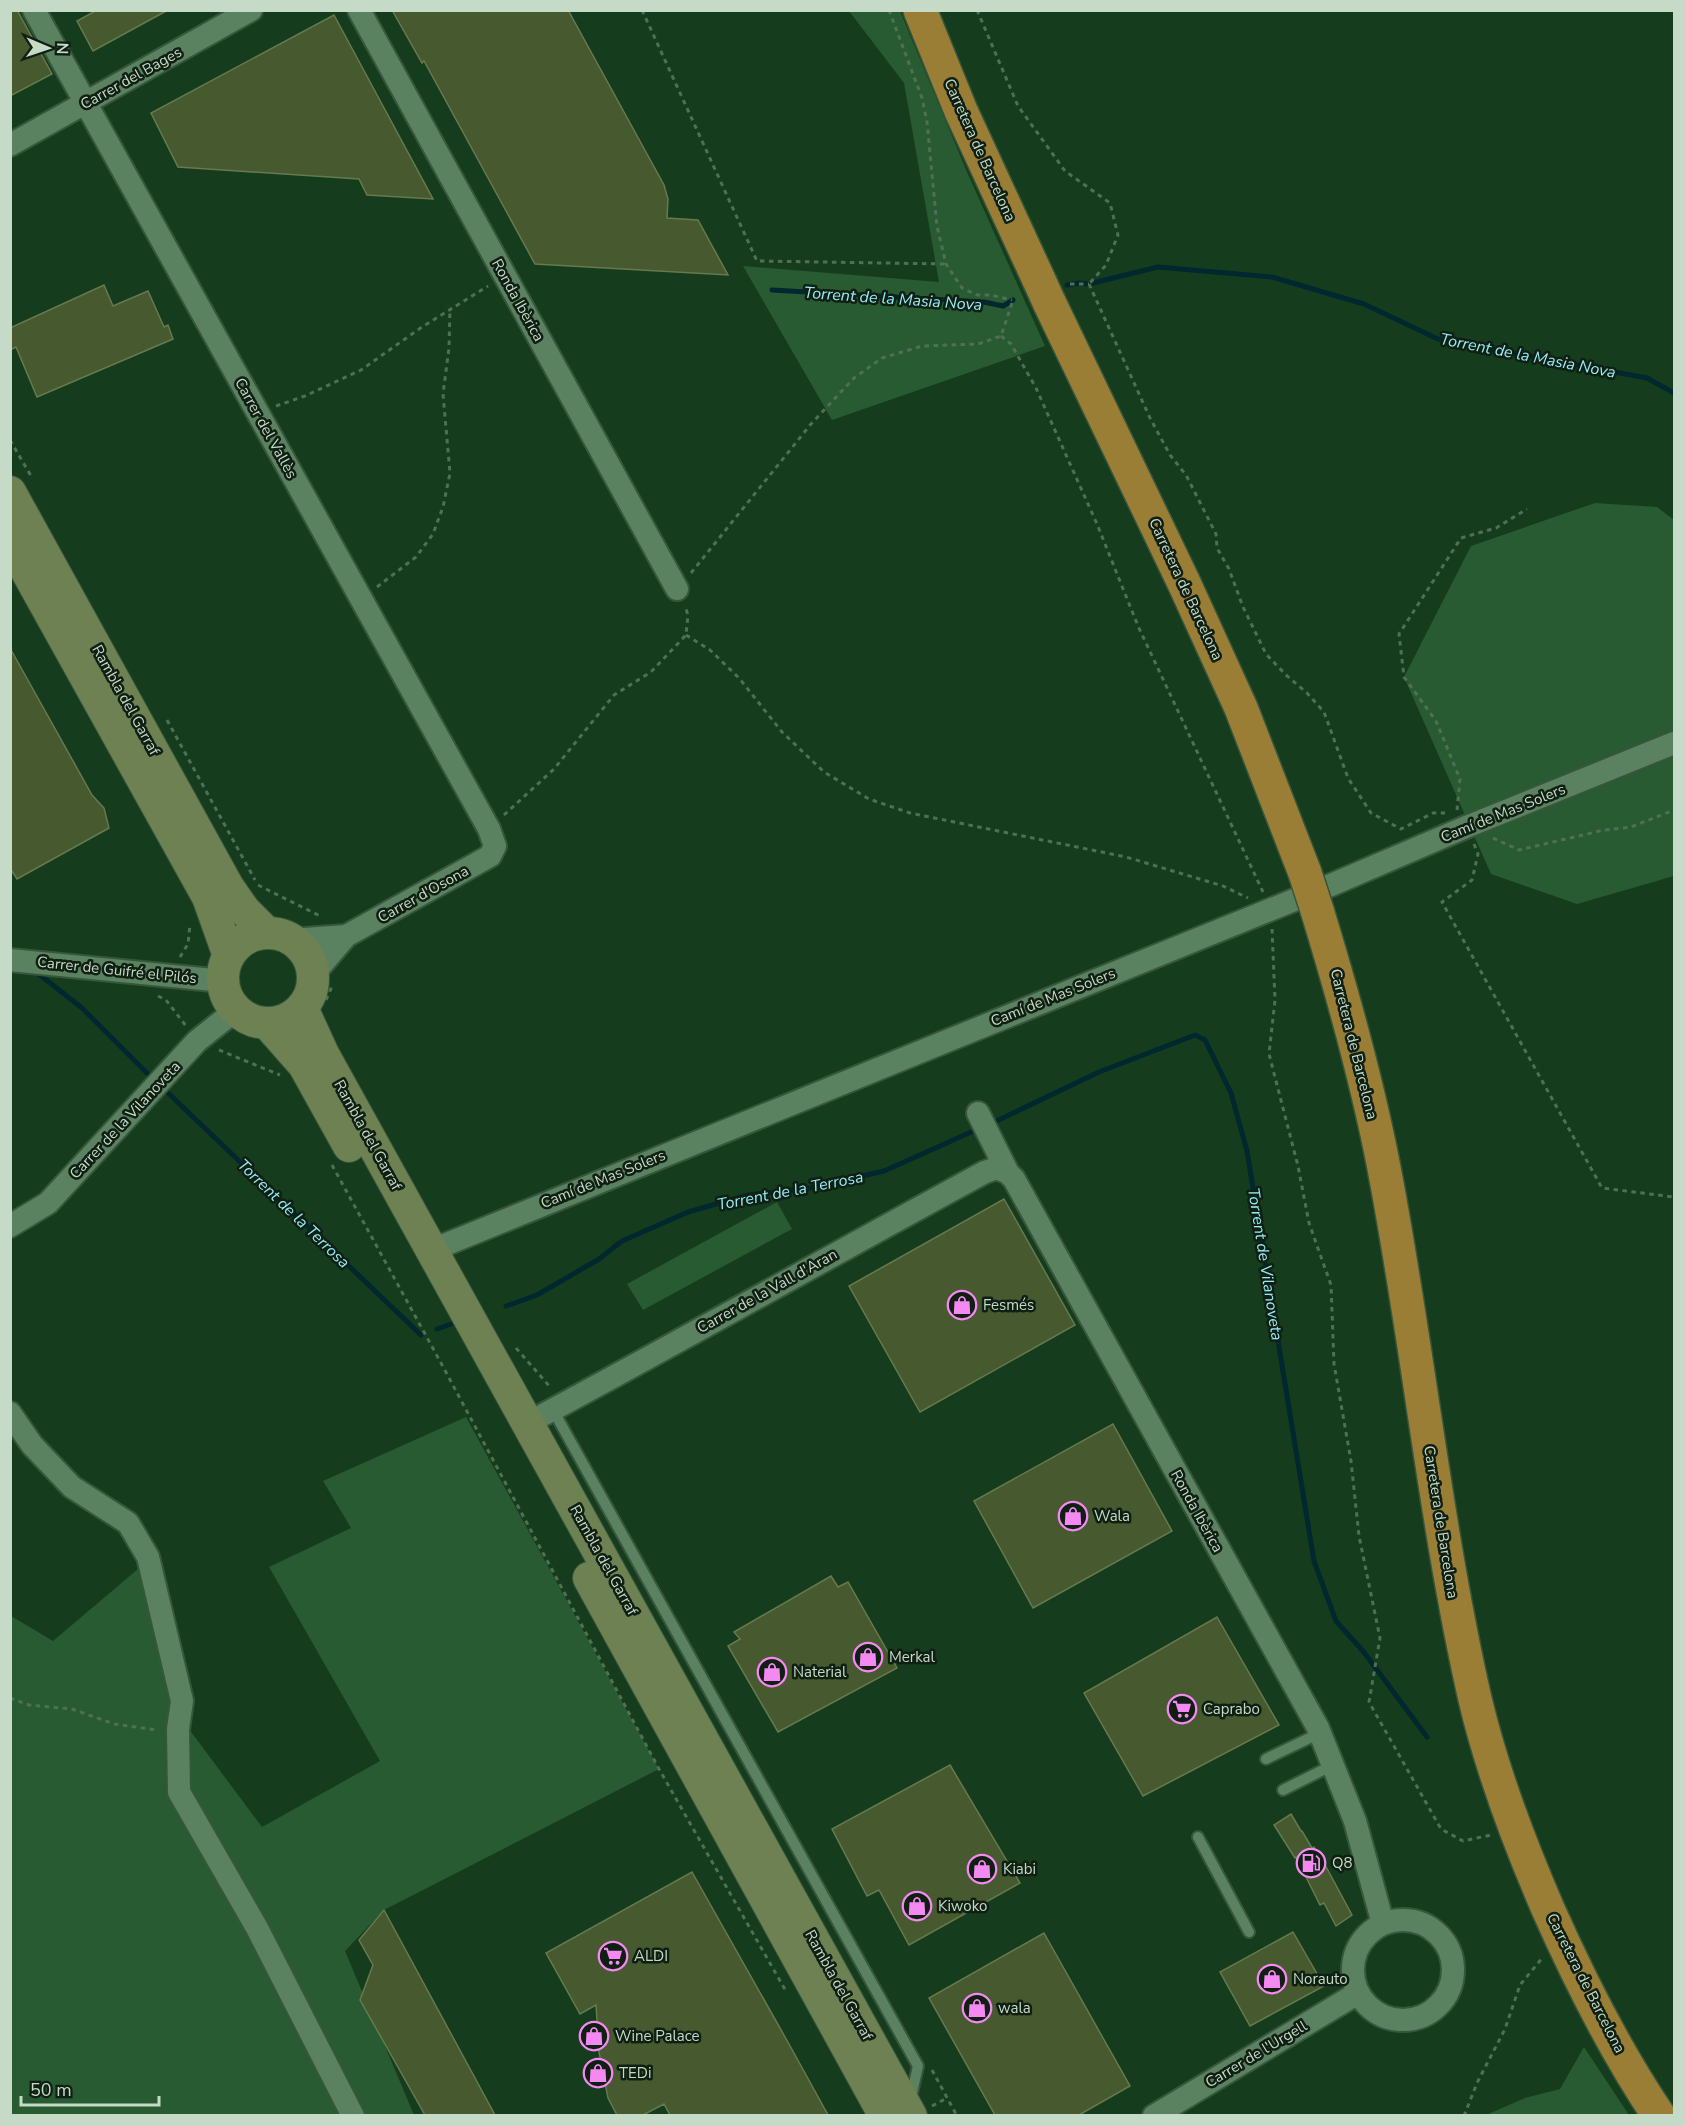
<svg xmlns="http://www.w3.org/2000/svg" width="1685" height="2126" font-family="'Nunito Sans',sans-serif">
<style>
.green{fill:#285b31}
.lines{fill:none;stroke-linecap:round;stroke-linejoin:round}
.stream{stroke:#00282e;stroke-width:5}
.building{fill:#47592f;stroke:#667a4e;stroke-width:1.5}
.lane-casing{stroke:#37563c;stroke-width:14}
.street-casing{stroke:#37563c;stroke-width:26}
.secondary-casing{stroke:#37563c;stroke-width:34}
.highway-casing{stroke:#37563c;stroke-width:36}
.path{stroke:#507056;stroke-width:3;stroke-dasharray:4.5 4.5;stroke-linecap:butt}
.lane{stroke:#5b8260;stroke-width:10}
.street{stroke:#5b8260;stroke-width:22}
.secondary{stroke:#6e8153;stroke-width:32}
.highway{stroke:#9b7e36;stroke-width:33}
.highway-bridge-casing{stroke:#37563c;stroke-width:36;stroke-linecap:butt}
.highway-bridge{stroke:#9b7e36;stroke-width:33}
.labels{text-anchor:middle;stroke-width:5;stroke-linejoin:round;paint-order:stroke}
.street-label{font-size:15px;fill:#c5dac7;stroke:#0f1f12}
.poi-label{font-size:15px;fill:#c5dac7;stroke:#0f1f12;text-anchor:start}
.water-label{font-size:16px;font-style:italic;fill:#94ecf9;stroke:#0f1f12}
</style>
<rect width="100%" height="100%" fill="#163c1e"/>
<!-- green -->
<path class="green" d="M849,11H900L967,172L1045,346L832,420L743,266L939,282L904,83Z
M1595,503L1657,507L1674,520V876L1577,904L1491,874L1404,677L1471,546Z
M777,1202L792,1229L643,1310L627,1284Z
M466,1417L659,1769L384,1910L345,1951L414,2115L11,2116V1616L53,1641L138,1569L171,1705L262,1827L380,1761L269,1567L351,1528L323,1481Z
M1584,2047L1629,2115H1486L1525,2098L1560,2089Z"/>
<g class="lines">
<!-- stream -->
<path class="stream" d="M1067,285L1079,283L1089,284L1158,267L1272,277L1364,304L1438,339L1647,378L1674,393
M772,290L984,302L1003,306L1013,300
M35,971L82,1008L150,1076
M166,1091L421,1335
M988,1125L1099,1072L1195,1035L1205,1040L1231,1093L1247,1151L1314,1561L1336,1621L1363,1651L1427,1737
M506,1306L537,1295L599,1259L622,1241L688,1212L748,1195L810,1188L884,1171L980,1128
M437,1329L460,1321"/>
</g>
<!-- building -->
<path class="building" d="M10,10H17L52,74L10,96Z
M97,10H168L93,51L77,21Z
M392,10H568L664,185L668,199L667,218L698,220L728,275L535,264L424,61L422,63Z
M334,15L433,199L367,195L359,179L178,167L151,113Z
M104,285L113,306L148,291L164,327L168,325L173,339L37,397L16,347L10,350V328Z
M10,648L92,795L104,808L109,828L17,879L10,868Z
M1004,1199L1075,1325L920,1412L849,1286Z
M1113,1424L1172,1531L1033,1608L974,1501Z
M831,1576L838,1587L848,1582L897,1668L778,1732L728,1646L740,1639L734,1632Z
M1217,1617L1279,1725L1143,1796L1084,1693Z
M950,1765L1020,1883L909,1945L879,1890L867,1896L832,1829Z
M1291,1814L1301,1831H1302L1312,1848L1314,1847L1322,1864L1324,1863L1352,1915L1336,1926L1324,1903L1320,1905L1296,1857L1295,1858L1274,1825Z
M692,1872L789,2044L828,2115H670L664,2104L643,2115H617L608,2098L599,2052L596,2005L580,2014L546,1953Z
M384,1910L495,2115H425L360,2000L373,1965L359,1940Z
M1293,1932L1324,1986L1250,2026L1220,1972Z
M1044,1933L1130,2086L1079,2115H995L929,1998Z"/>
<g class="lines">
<!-- lane casing -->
<g class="lane-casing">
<path id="lane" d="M553,1410L918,2066L910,2102
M1266,1759L1320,1733
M1283,1790L1333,1765
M1198,1837L1249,1932"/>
</g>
<!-- street casing -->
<g class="street-casing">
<path id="street" d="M34,10L489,829L495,846L490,856L346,936L312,976
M359,10L677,589
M10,145L251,10
M291,940L346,936
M10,960L223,981
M978,1113L1008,1173L1014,1179L1318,1728L1355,1821L1383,1924
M10,1226L48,1203L197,1041L236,1010
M432,1250L1331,885L1466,827L1674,743
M10,1413L32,1445L72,1487L128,1523L148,1557L182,1701L178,1729L179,1792L257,1928L353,2116
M528,1423C681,1341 832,1255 985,1172L997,1168L1008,1173
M1353 1970a50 50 0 1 1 100 0a50 50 0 1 1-100 0Z
M1154,2116L1358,1993"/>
</g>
<!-- secondary casing -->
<g class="secondary-casing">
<path id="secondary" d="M10,492L228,887L244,910L267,933
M10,541L208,897L229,956
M223 978a45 45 0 1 1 90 0a45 45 0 1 1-90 0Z
M302,1008L323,1054L911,2116
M267,1023L304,1065L349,1146
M589,1578L885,2116"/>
</g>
<!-- highway casing -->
<g class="highway-casing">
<path id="highway" d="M920,10L961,111L1039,280
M1049,302L1184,583L1241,708L1305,873
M1317,910C1343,995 1367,1080 1384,1168C1418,1344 1435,1524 1475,1699C1492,1771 1519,1842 1548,1909C1580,1981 1615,2051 1659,2116"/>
</g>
<!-- path -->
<path class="path" d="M642,10L757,261L946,264
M889,10L922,98L927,122L937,226L946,264L962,288L977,295H991L1012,300
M977,10L1018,106L1065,171L1110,203L1118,235L1106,265L1089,284
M1070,284H1089
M1089,284L1150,418L1170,455L1186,475L1216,534L1217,548L1229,569L1243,607L1266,654L1286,675L1307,693L1324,712L1348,778L1371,813L1401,829L1433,813H1445
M1001,336L1011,344L1036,388L1097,524L1138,626L1263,892
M276,406L305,396L361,370L422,327L488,286
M10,440L31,476
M691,573L811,424L854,378L882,358L922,346L978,344L1001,336L1013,300
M377,587L416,557L433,534L443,507L450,473L443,394L449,348L450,309
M686,635L710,650L739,678L782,732L824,772L869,799L910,813L1126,857L1223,886L1248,898
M167,720L255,880
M1457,810L1460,779L1436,721L1404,677L1399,634L1461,538L1496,528L1527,509
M504,815L554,769L614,695L651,672L686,635L688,615L685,606
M1493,838L1519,850L1604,830L1631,827L1674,810
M1474,844L1478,854L1472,880L1442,902L1602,1188L1674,1197
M258,885L322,917
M1272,929L1275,1000L1269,1054L1298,1166L1309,1223L1331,1285L1334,1364L1351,1461L1359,1536L1380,1638L1369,1702L1441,1829L1463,1841L1491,1835
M180,957L188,944L190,924
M158,996L166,1000L186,1026
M326,1000L333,984
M219,1050L280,1075
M332,1165L441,1363L659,1769L787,1993
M516,1348L551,1388
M10,1698L29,1705L72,1709L114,1724L157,1730
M932,2070L957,2116
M932,2106L947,2098
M1464,2116L1477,2083L1505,2029L1520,1985L1543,1957"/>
<!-- lane -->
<use href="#lane" class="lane"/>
<!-- street -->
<use href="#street" class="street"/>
<!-- secondary -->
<use href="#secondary" class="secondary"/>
<!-- highway -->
<use href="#highway" class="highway"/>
<!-- highway-bridge casing -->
<g class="highway-bridge-casing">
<path id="highway-bridge" d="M1039,280L1049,302
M1305,873L1317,910"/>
</g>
<!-- highway-bridge -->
<use href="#highway-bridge" class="highway-bridge"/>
</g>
<!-- icons -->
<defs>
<g id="shop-ring" transform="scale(1.5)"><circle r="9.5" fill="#0f1f12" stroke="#f389f1" stroke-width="1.5"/><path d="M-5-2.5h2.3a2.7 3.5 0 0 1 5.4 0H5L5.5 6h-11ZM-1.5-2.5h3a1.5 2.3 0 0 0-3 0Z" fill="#f389f1"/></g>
<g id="supermarket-ring" transform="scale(1.5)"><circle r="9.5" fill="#0f1f12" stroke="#f389f1" stroke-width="1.5"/><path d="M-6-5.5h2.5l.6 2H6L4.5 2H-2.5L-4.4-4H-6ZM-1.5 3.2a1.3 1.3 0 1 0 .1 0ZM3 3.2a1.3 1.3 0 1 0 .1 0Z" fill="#f389f1"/></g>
<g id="fuel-ring" transform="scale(1.5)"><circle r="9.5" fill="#0f1f12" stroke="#f389f1" stroke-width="1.5"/><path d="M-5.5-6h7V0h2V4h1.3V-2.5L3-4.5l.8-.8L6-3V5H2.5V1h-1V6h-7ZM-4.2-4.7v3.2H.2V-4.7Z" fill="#f389f1"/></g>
</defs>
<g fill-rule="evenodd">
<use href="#shop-ring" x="962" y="1305"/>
<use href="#shop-ring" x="1073" y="1516"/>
<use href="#shop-ring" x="868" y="1657"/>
<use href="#shop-ring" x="772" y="1672"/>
<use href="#supermarket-ring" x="1182" y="1709"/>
<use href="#fuel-ring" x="1311" y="1863"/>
<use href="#shop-ring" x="982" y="1869"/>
<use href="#shop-ring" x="917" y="1906"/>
<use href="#supermarket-ring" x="613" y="1956"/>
<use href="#shop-ring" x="1272" y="1979"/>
<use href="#shop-ring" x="977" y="2008"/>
<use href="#shop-ring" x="594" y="2036"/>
<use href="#shop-ring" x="598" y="2073"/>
</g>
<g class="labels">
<!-- street labels -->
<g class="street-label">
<text transform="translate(131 78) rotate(-29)" y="5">Carrer del Bages</text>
<text transform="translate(980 150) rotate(66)" y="5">Carretera de Barcelona</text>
<text transform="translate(518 300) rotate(61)" y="5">Ronda Ibèrica</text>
<text transform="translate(266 428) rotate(61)" y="5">Carrer del Vallès</text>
<text transform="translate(1186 589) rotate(65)" y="5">Carretera de Barcelona</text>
<text transform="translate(126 700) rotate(61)" y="5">Rambla del Garraf</text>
<text transform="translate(1503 813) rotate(-22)" y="5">Camí de Mas Solers</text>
<text transform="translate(423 894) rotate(-29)" y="5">Carrer d'Osona</text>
<text transform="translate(117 970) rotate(6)" y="5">Carrer de Guifré el Pilós</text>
<text transform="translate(1053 997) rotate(-22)" y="5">Camí de Mas Solers</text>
<text transform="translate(1354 1044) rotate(76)" y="5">Carretera de Barcelona</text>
<text transform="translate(125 1120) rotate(-47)" y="5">Carrer de la Vilanoveta</text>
<text transform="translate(368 1135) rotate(61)" y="5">Rambla del Garraf</text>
<text transform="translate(603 1179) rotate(-22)" y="5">Camí de Mas Solers</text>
<text transform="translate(767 1291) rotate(-29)" y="5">Carrer de la Vall d'Aran</text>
<text transform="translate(1197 1511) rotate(61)" y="5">Ronda Ibèrica</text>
<text transform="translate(1441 1522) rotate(81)" y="5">Carretera de Barcelona</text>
<text transform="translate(604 1560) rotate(61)" y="5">Rambla del Garraf</text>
<text transform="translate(1586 1983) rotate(63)" y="5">Carretera de Barcelona</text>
<text transform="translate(839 1985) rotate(61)" y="5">Rambla del Garraf</text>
<text transform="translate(1256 2054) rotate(-31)" y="5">Carrer de l'Urgell</text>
</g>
<!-- poi labels -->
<g class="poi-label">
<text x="983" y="1310">Fesmés</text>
<text x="1094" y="1521">Wala</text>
<text x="889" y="1662">Merkal</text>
<text x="793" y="1677">Naterial</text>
<text x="1203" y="1714">Caprabo</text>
<text x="1332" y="1868">Q8</text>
<text x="1003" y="1874">Kiabi</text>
<text x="938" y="1911">Kiwoko</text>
<text x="634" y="1961">ALDI</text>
<text x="1293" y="1984">Norauto</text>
<text x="998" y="2013">wala</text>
<text x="615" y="2041">Wine Palace</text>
<text x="619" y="2078">TEDi</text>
</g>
<!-- water labels -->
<g class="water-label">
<text transform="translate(893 298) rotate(4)" y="6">Torrent de la Masia Nova</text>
<text transform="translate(1528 355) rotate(11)" y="6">Torrent de la Masia Nova</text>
<text transform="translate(790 1190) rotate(-11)" y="6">Torrent de la Terrosa</text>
<text transform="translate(294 1213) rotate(44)" y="6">Torrent de la Terrosa</text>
<text transform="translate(1266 1264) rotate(81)" y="6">Torrent de Vilanoveta</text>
</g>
</g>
<!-- border -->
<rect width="1685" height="2126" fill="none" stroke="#c5dac7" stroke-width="24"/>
<!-- north arrow -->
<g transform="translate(48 48) rotate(92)" stroke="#0f1f12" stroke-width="4.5" paint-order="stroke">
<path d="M0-4.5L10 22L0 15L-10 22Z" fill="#c5dac7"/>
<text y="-9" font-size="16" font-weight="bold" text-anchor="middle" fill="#c5dac7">N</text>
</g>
<!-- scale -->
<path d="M21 2096v9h138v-9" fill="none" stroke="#c5dac7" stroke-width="3"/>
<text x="30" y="2096" font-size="18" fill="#c5dac7" stroke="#0f1f12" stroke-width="4.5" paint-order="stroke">50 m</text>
</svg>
